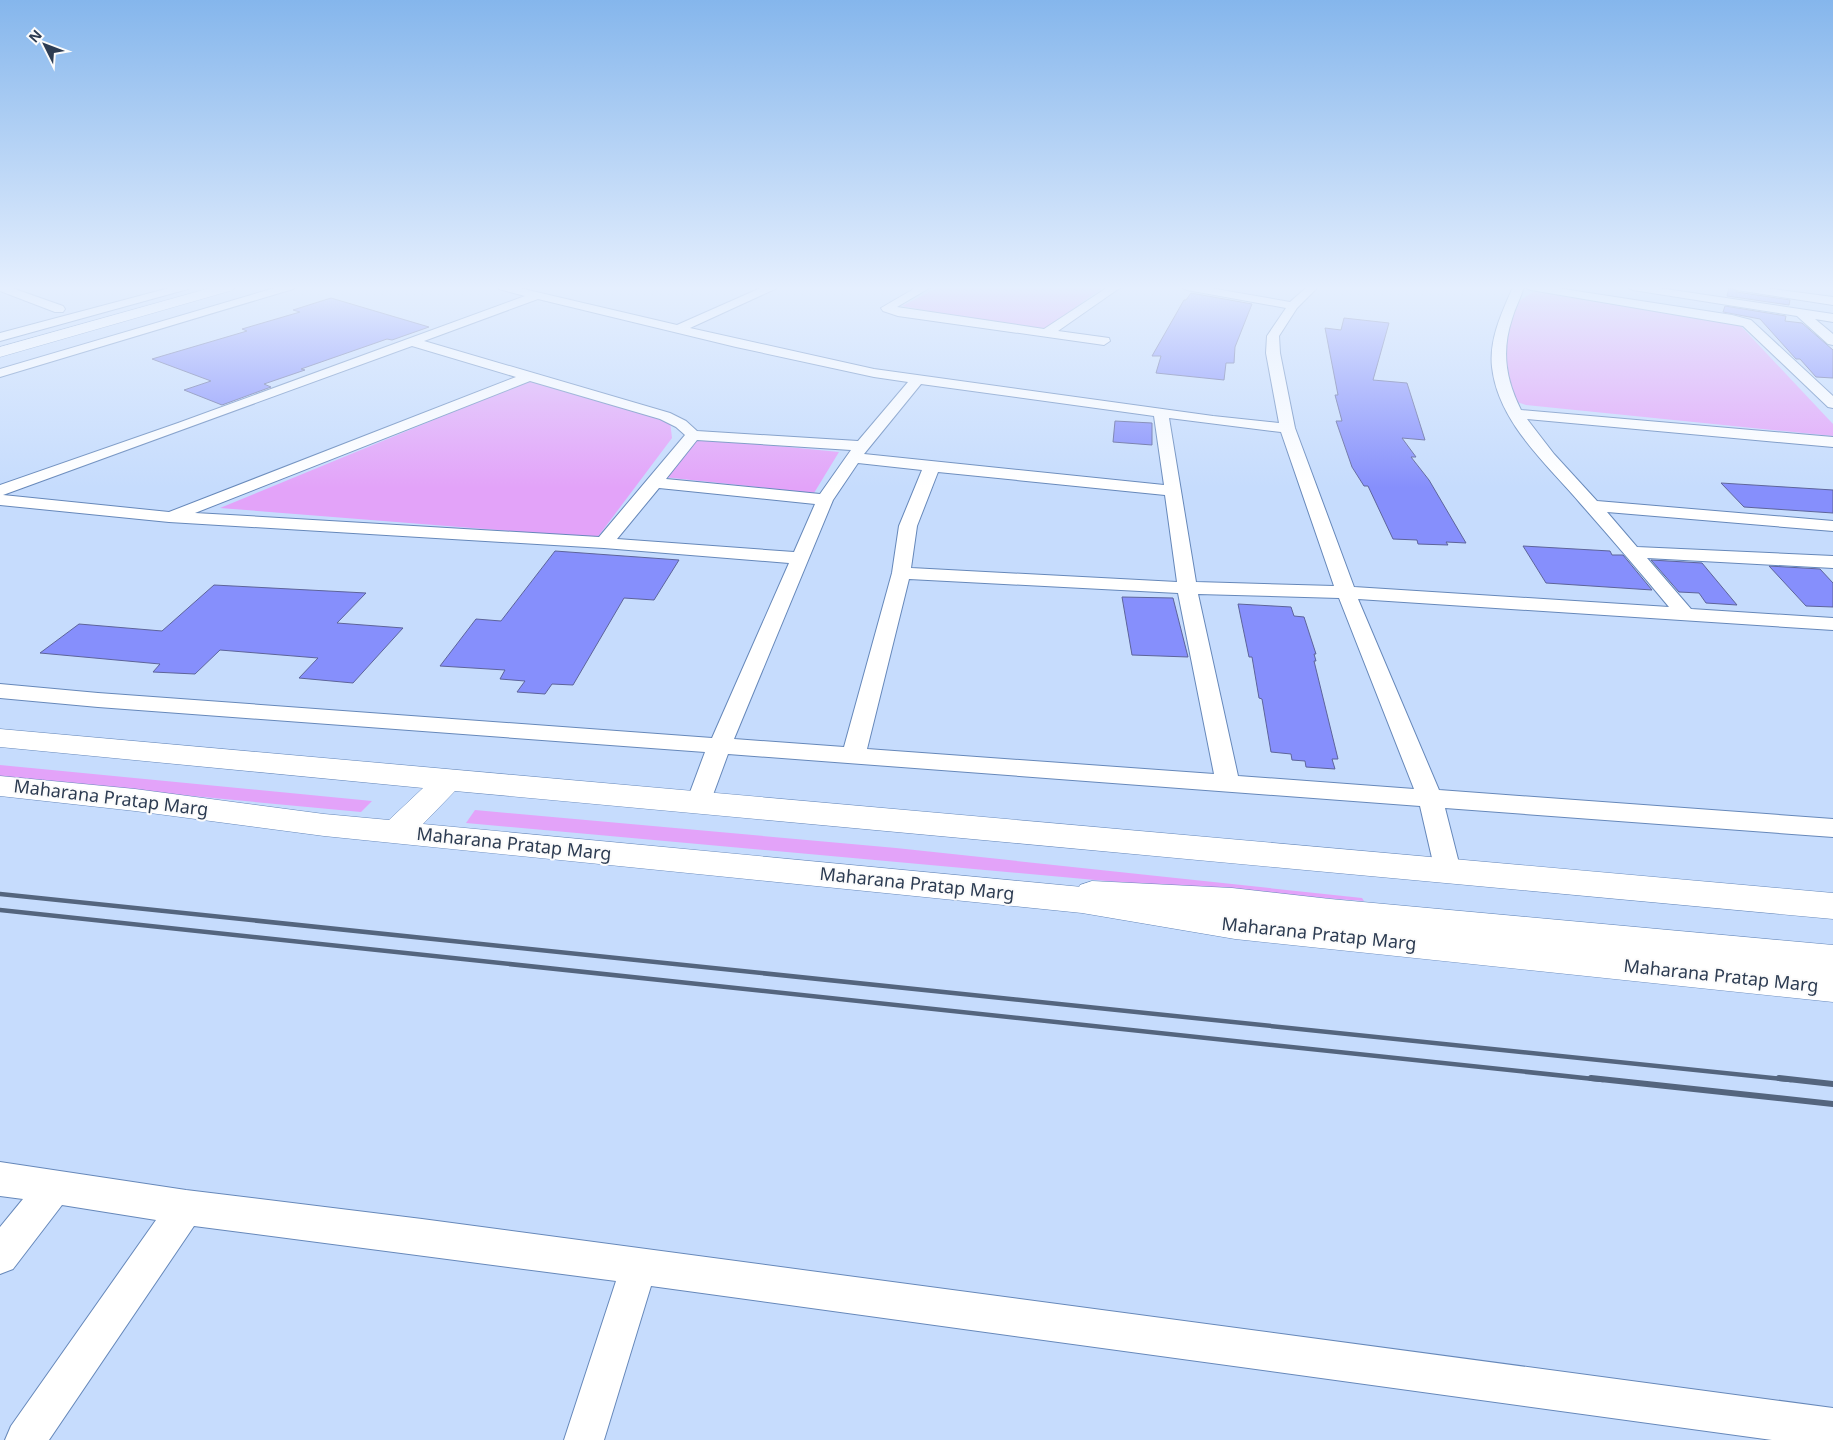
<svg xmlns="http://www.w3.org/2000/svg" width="1833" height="1440" font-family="'Noto Sans',sans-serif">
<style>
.green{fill:#e3a3f9}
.building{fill:#868ffc;stroke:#5d649a}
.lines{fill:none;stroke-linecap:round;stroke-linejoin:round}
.minor-casing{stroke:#6688ba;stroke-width:2}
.tertiary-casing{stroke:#6688ba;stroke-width:1}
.secondary-casing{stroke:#6688ba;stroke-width:1}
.minor{fill:#fff;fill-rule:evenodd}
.tertiary{fill:#fff;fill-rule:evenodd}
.secondary{fill:#fff;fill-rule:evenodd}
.rail-far1{stroke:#54657e;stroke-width:4.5}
.rail{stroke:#54657e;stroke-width:6}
.labels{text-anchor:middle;stroke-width:4;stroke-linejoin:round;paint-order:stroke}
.street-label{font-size:18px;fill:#2d3c52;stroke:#fbfbfb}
</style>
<rect width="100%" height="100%" fill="#c6dcfd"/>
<!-- green -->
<path class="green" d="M939,287H1103L1046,329L977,320L902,306Z
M1536,290L1738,323L1833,424V436L1526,405L1517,402L1500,378L1504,322L1518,302Z
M528,381L670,421L672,438L597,538L220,508Z
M696,438L839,452L814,493L663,477Z
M0,765L372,801L361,812L0,778Z
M475,810L896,848L1362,898L1364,901L1161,886L466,823Z"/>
<!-- building -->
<path class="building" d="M1729,287L1737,292L1790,300L1789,305L1727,296Z
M1191,293L1252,304L1235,347L1234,363H1226L1224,380L1156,373L1161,356H1152L1184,300H1186Z
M331,298L429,327L392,340L387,339L301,369L305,370L264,384L271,387L222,405L184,390L211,381L152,359L247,331L242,329L300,312L293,310Z
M1725,306L1786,316L1785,321L1802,323L1833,350V378L1816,377L1800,359H1796L1760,319L1723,312Z
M1344,318L1389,323L1373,380L1407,383L1425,440L1402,438L1416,457H1411L1429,480L1466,543L1446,542L1448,545L1418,544L1417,540L1393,539L1368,486H1364L1352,467L1336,421H1342L1335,395H1338L1325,328L1341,330Z
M1115,421L1152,423V445L1113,442Z
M1721,483L1833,490V513L1744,507Z
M1523,546L1610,551L1612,555H1623L1652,590L1546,583Z
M555,551L679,560L654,600L624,598L573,685L552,684L545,694L517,692L525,681L500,679L505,670L440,666L476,619L501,621Z
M1651,560L1702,563L1737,605L1706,603L1699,593L1679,592Z
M1769,566L1820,569L1833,583V607L1806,606Z
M214,585L366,593L337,623L403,628L353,683L299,678L318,658L220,650L195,674L153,672L160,664L40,653L79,624L162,631Z
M1122,597L1173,598L1188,657L1132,655Z
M1238,604L1291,607L1294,616L1304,617L1316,654H1314L1316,661H1314L1338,759H1332L1335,769L1306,767L1305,761L1292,760L1291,754L1271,752L1262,699L1259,698L1252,657H1249Z"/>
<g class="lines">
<!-- minor casing -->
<g class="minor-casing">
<path id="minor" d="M0,287H9L63,306L65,309L63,312H55L0,291Z
M173,287H190L188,289L0,341V333Z
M278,287H295L293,289L0,377V369Z
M498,287H515L677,325L763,287H776L775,289L690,328L874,369L1213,416L1279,423L1266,353L1267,336L1286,308L1187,290L1181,287H1204L1290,302L1307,287H1318L1297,308L1279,336L1280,353L1295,428L1354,587L1669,607C1640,572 1610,537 1580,503C1546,463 1498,422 1492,367C1489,339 1502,312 1513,287H1524C1521,297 1515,308 1512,319C1501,352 1506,380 1521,410L1833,437V447L1527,419L1554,454L1597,501L1833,521V531L1607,512L1637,547L1833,556V568L1647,558L1691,609L1833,618V630L1358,599L1439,790L1833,819V837L1445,808L1461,871L1457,878L1448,881L1439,878L1435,871L1420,806L728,754L710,803L707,809L698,812L689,809L686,803L705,752L98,707L0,698V684L98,693L712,738L789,563L604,548L169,522L0,505V485L178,423L525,296L499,289ZM538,299L736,347L874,377L908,382L858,441L697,431L686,421L670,413L424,341ZM412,346L516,377L169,512L3,495ZM530,381L660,419L676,427L685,435L599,537L195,513ZM921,384L1154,416L1164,485L864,454ZM1169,418L1281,432L1334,586L1196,582ZM697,440L851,450L820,494L666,479ZM858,463L922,470L899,526L892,573L844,747L734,739L833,500ZM938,472L1165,495L1177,582L911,568L917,526ZM659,488L815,504L794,552L617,539ZM909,579L1178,593L1214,774L867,749ZM1198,594L1339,598L1414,789L1238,776Z
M917,287H931L897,307L1044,329L1108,287H1121L1058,331L1109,338L1110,341L1104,345L898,316L883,311L881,308Z
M1525,287H1550L1732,315L1751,320L1833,396V408L1828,407L1743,326L1531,290Z
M1627,287H1652L1833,314V322L1815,319L1833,334V345L1828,344L1797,316L1633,290Z
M1731,287H1758L1833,297V305L1737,290Z
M0,1162L186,1190L422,1219L1833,1408V1440H1772L651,1286L604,1440H564L616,1281L194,1226L49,1440H5L11,1426L156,1220L62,1205L13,1269L0,1274V1227L23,1199L0,1196Z"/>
</g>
<!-- tertiary casing -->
<g class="tertiary-casing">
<path id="tertiary" d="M1092,881L1232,888L1330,899L1833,945V973L1330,925L1232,914L1092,907L1080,903L1076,894L1080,885Z"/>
</g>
<!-- secondary casing -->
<g class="secondary-casing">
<path id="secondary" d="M214,287H235L233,290L0,357V347Z
M0,729L1833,893V919L455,791L423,824L1082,887L1235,913L1833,972V1002L1235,939L1082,913L324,836L135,811L0,796V776L135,789L324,814L389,820L423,788L0,747Z"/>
</g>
<!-- minor -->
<use href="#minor" class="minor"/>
<!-- tertiary -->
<use href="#tertiary" class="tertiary"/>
<!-- secondary -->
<use href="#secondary" class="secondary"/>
<!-- rail-far1 -->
<path class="rail-far1" d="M0,894L1791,1080
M0,910L1603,1080"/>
<!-- rail -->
<path class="rail" d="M1591,1078L1833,1104
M1779,1078L1833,1084"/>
</g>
<!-- sky -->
<linearGradient id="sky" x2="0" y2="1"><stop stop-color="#85b6ec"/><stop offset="0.59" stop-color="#e5effe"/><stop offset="1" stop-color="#e5effe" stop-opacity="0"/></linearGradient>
<rect width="1833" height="488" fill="url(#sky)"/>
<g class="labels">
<!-- street labels -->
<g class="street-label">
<text transform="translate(111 798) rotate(7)" y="6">Maharana Pratap Marg</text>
<text transform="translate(514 844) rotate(6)" y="6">Maharana Pratap Marg</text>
<text transform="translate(917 884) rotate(6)" y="6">Maharana Pratap Marg</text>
<text transform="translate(1319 934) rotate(6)" y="6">Maharana Pratap Marg</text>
<text transform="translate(1721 976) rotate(6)" y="6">Maharana Pratap Marg</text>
</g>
</g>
<!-- north arrow -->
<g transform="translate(45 45) rotate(312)" stroke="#fbfbfb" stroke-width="4" paint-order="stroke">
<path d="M0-4L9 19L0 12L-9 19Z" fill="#2d3c52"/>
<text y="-8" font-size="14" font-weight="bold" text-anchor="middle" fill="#2d3c52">N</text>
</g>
</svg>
